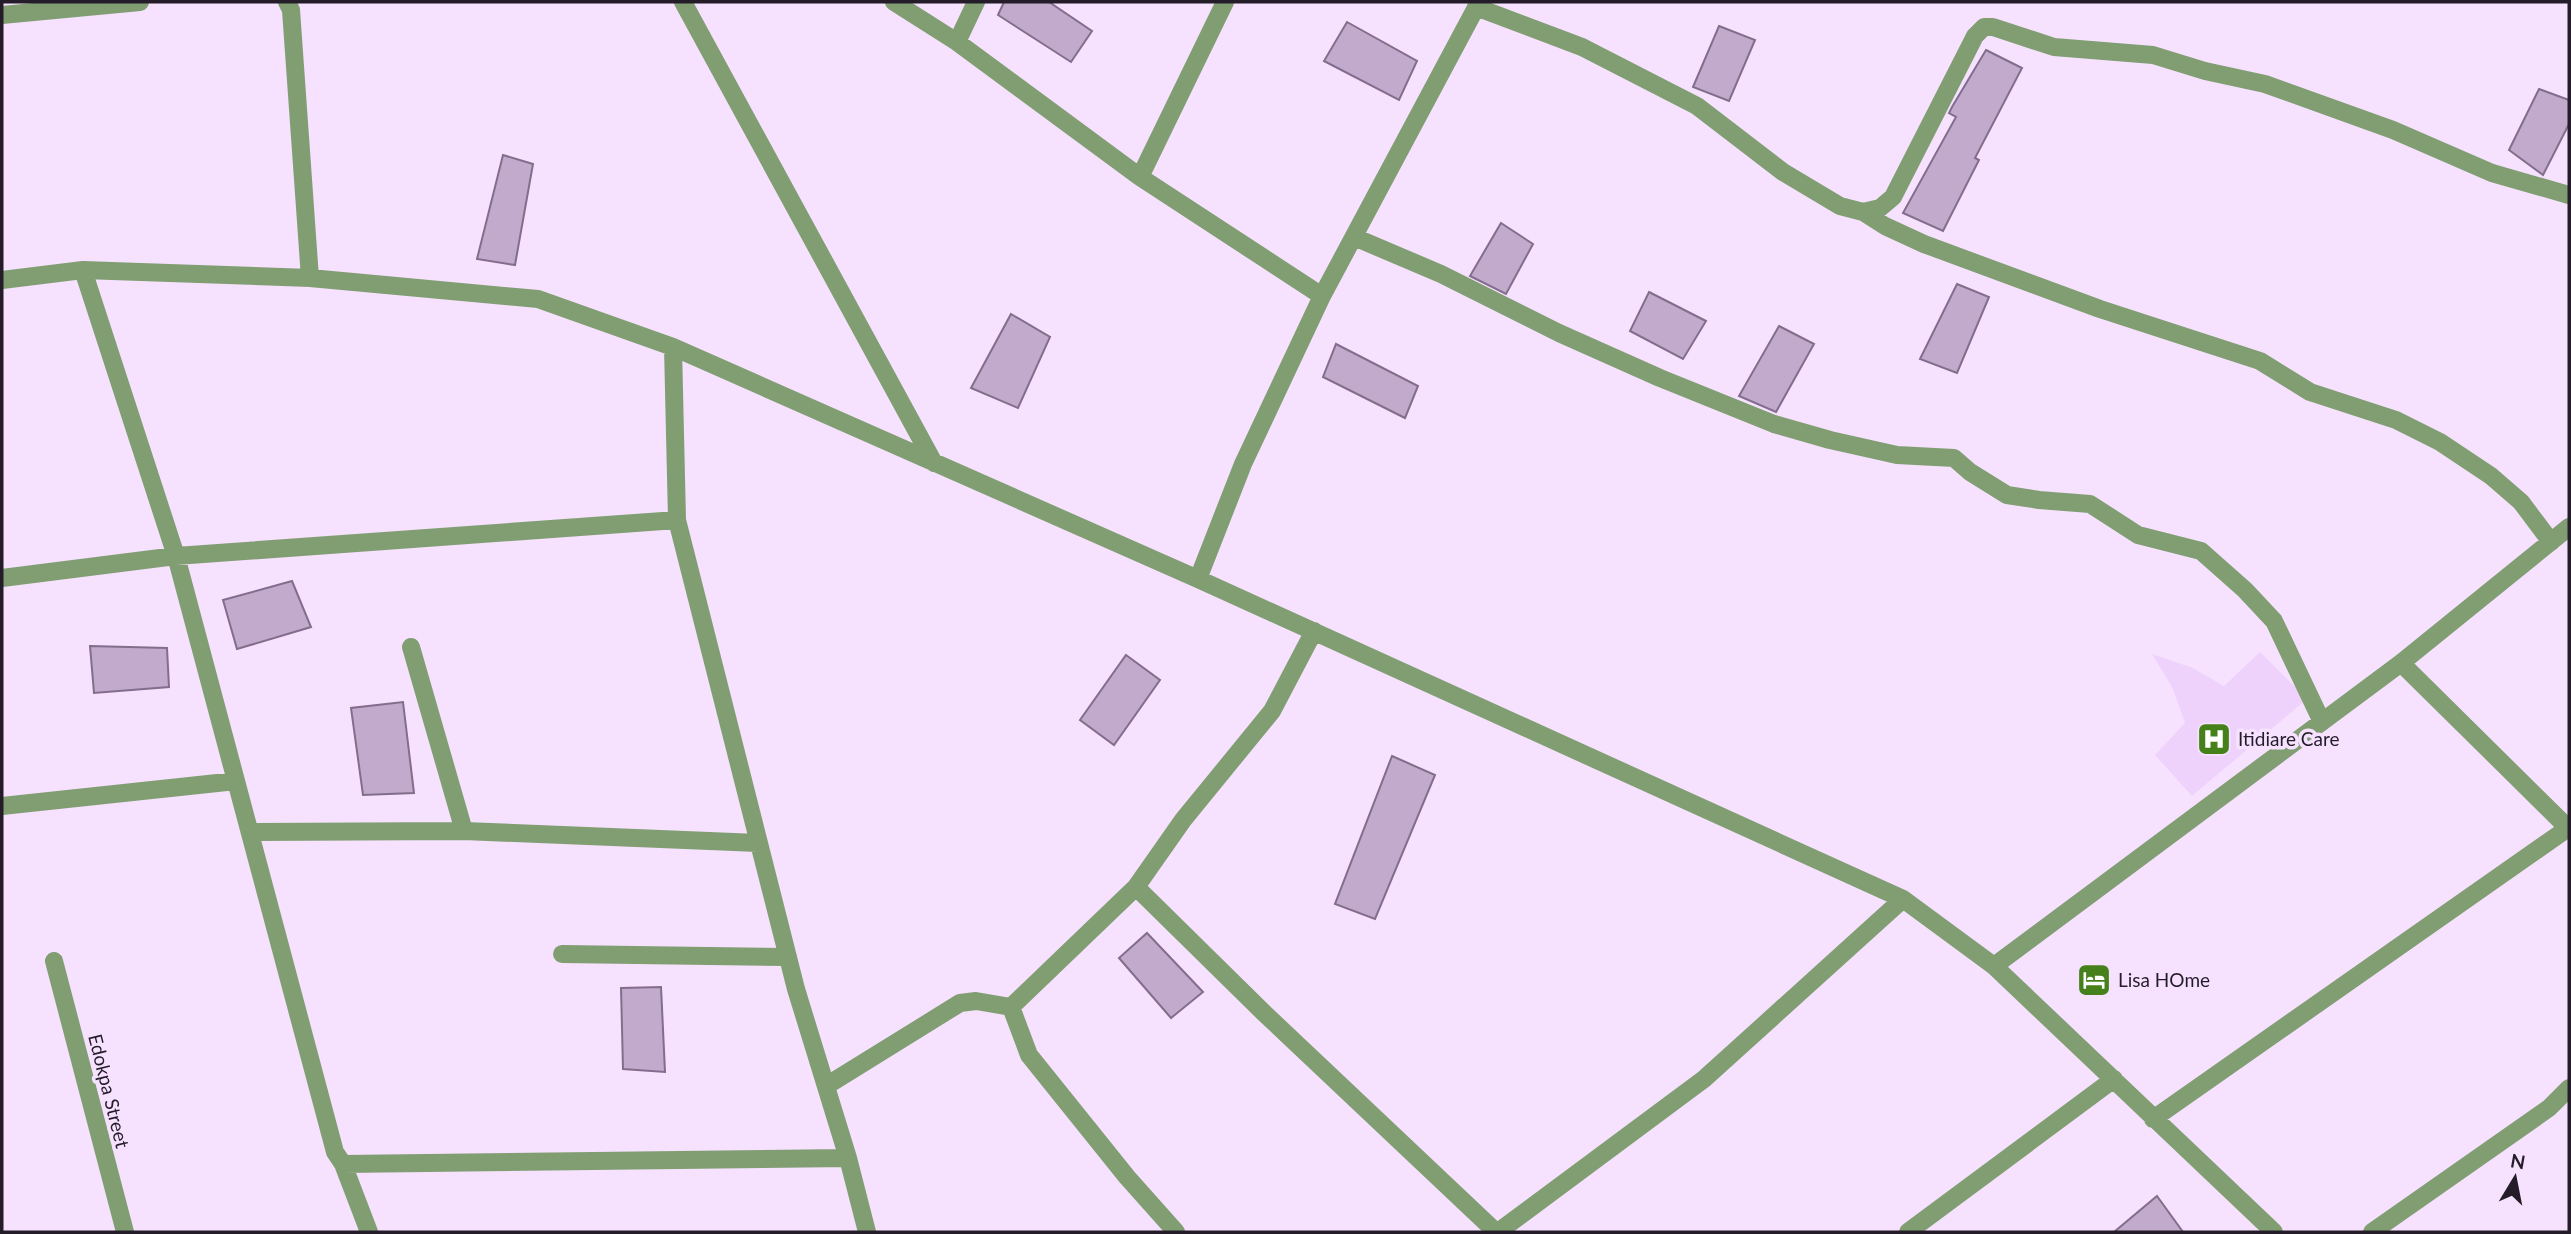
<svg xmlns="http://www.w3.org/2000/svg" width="2571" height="1234" font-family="Lato,sans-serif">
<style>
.built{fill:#efd2fc}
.building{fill:#c1aacc;stroke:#836d8d;stroke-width:2}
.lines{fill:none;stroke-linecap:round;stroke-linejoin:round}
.minor{stroke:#819e72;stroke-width:18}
.labels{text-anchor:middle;stroke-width:7;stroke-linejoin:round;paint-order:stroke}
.poi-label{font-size:19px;fill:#251c29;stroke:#f6e2fe;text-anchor:start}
.street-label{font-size:19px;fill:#251c29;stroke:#f6e2fe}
</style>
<rect width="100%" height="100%" fill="#f6e2fe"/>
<!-- built -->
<path class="built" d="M2260,652L2307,699L2192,796L2155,755L2185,723L2172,687L2152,654L2193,668L2224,686Z"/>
<!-- building -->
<path class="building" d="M1004,2H1049L1092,31L1071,62L998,15Z
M1347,22L1417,61L1399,100L1324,61Z
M1719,26L1755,40L1729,101L1693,87Z
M1986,50L2022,68L1975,158L1979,160L1943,231L1903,213L1956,117L1949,113L1952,107Z
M2539,89L2569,100V124L2543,175L2509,150Z
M503,155L533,164L515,265L477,259Z
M1501,223L1533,244L1506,294L1470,276Z
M1957,284L1989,297L1957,373L1920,359Z
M1649,292L1706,321L1683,359L1630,331Z
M1011,314L1050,337L1018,408L971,388Z
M1779,326L1814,344L1776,412L1739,396Z
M1336,344L1418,386L1405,418L1323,377Z
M292,581L311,627L237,649L223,600Z
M90,646L167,648L169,687L94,693Z
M1126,655L1160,680L1114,745L1080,720Z
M403,702L414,793L363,795L351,708Z
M1392,756L1435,775L1375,919L1335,904Z
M1147,933L1203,992L1171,1018L1119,958Z
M661,987L665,1072L623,1069L621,988Z
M2157,1196L2183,1232H2114Z"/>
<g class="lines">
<!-- minor -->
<path class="minor" d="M287,2L291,10L310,278
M683,2L934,463
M894,2L957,42L1140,177L1322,296
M1476,7L1582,47L1697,106L1783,172L1840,206L1863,212L1880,208L1893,197L1975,36L1984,27H1993L2054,47L2153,55L2205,71L2265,84L2393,130L2492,173L2569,195
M2,15L140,2
M957,42L976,2
M1140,177L1225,2
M1863,212L1885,226L1924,244L2100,309L2260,361L2310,392L2396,420L2440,442L2491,476L2521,502L2551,542
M1354,237L1441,274L1559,333L1660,378L1774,424L1830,440L1897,455L1954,458L1970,472L2007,495L2039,500L2090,504L2138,535L2201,551L2245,590L2274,621L2322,722
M83,270L176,556L335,1152L343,1164L369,1232
M2,280L83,270L310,278L538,299L673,347L1198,579L1903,899L1994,966L2274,1232
M673,347L677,520L796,989L848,1158L867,1232
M2,578L176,556L677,520
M1198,579L1243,464L1322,296L1479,2
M411,647L464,831
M2401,663L2569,829
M2,806L236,781
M251,832L464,831L758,843
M1136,887L1263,1012L1496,1232
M562,954L788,957
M54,961L125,1232
M1994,966L2401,663L2569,527
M1011,1007L1136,887L1183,820L1272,711L1314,631
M1011,1007L1029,1055L1127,1177L1176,1232
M826,1086L960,1003L976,1001L1011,1007
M2153,1119L2568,828
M343,1164L848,1158
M1498,1232L1704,1079L1903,899
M1908,1232L2114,1079
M2372,1232L2549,1108L2569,1088"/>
</g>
<!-- icons -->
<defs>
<g id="hospital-square" transform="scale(1.75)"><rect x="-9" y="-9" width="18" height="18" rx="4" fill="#46801b" stroke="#f6e2fe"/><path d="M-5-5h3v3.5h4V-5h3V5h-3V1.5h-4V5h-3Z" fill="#fff"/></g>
<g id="hotel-square" transform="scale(1.75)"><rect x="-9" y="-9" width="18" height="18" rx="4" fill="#46801b" stroke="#f6e2fe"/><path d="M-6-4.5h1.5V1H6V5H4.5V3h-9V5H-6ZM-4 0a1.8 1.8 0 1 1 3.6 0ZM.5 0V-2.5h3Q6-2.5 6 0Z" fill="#fff"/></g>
</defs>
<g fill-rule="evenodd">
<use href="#hospital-square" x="2214" y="739"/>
<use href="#hotel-square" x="2094" y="980"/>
</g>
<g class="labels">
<!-- poi labels -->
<g class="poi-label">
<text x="2238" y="746">Itidiare Care</text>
<text x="2118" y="987">Lisa HOme</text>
</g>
<!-- street labels -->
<g class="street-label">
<text transform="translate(109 1091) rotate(76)" y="7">Edokpa Street</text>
</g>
</g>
<!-- border -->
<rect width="2571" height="1234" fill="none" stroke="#251c29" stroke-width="7"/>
<!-- north arrow -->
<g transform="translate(2515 1178) rotate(10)" stroke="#f6e2fe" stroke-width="5" paint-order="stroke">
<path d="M0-5L12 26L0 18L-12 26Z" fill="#251c29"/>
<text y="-10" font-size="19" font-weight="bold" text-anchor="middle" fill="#251c29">N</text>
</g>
</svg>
